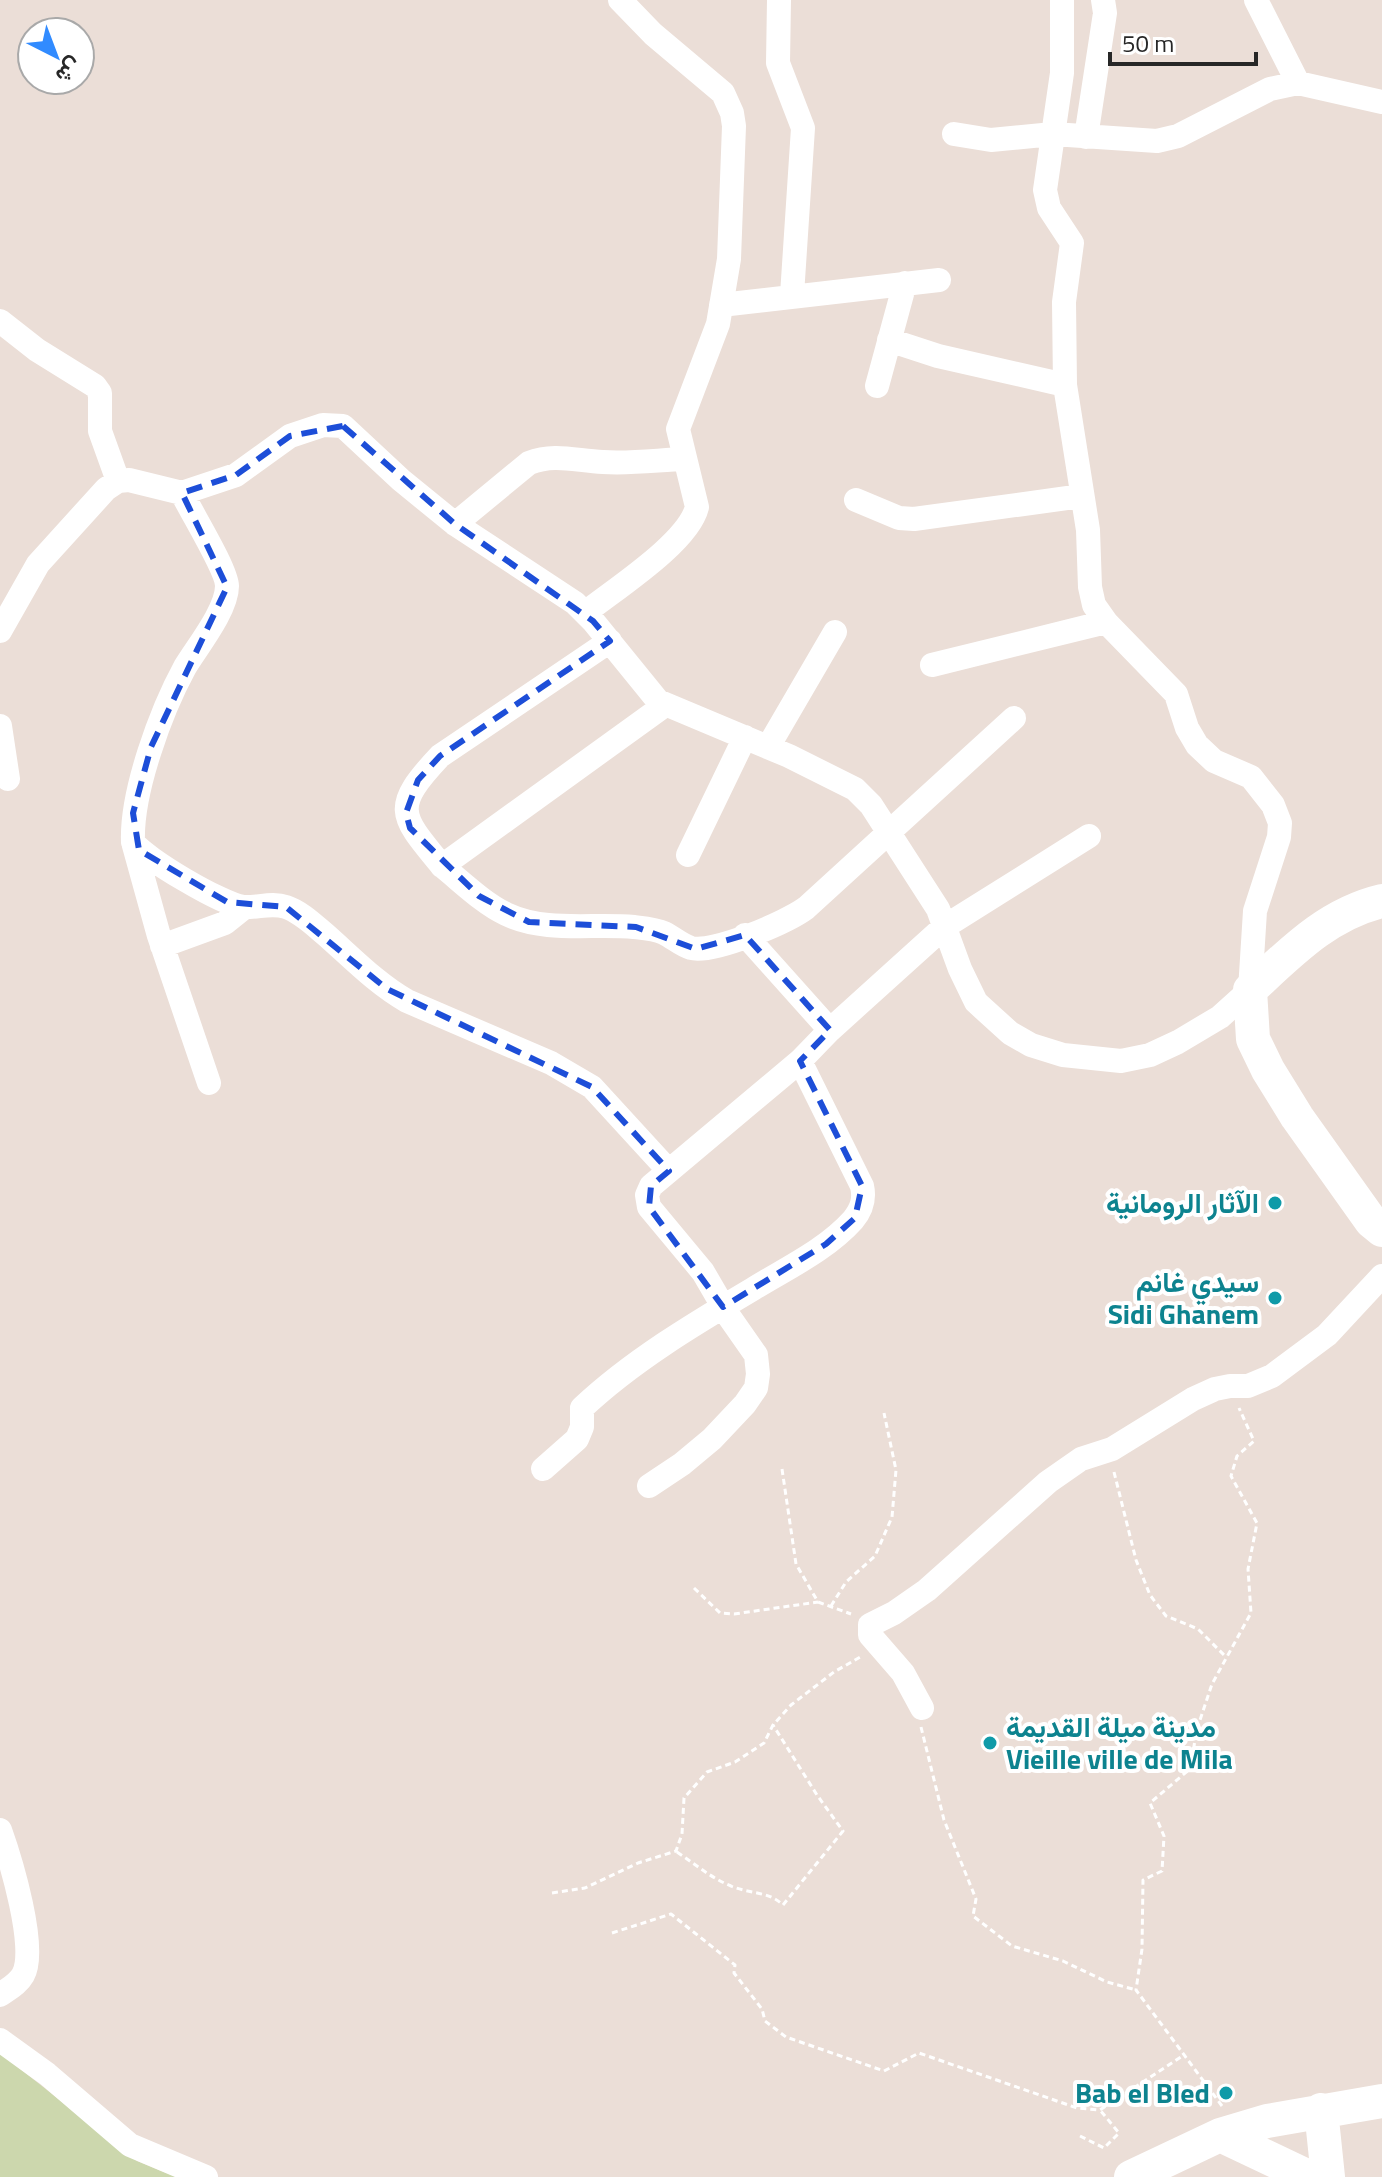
<svg xmlns="http://www.w3.org/2000/svg" width="1382" height="2177" font-family="'Titillium Web',Vazirmatn,sans-serif">
<style>
.cemetery{fill:#ccd7ad}
.lines{fill:none;stroke-linecap:round;stroke-linejoin:round}
.path{stroke:#fff;stroke-width:3;stroke-dasharray:6 4;stroke-linecap:butt}
.street{stroke:#fff;stroke-width:24}
.secondary{stroke:#fff;stroke-width:34}
.marked{fill:none;stroke:#1d4ed8;stroke-width:6;stroke-dasharray:16 10;stroke-linejoin:round}
.culture-dot{fill:#0f9aa8;stroke:#fff;stroke-width:3}
.labels{text-anchor:middle;stroke-width:8;stroke-linejoin:round;paint-order:stroke}
.culture-label{font-size:28px;font-weight:bold;fill:#0d838f;stroke:#fff;text-anchor:end}
</style>
<rect width="100%" height="100%" fill="#ebded7"/>
<!-- cemetery -->
<path class="cemetery" d="M0,2053L137,2161L176,2177H0Z"/>
<g class="lines">
<!-- path -->
<path class="path" d="M782,1469L796,1564L818,1602L851,1614
M1114,1472L1136,1560L1150,1595L1166,1616L1198,1629L1225,1656
M694,1588L720,1613L734,1614L818,1602
M831,1606L846,1582L875,1556L892,1517L896,1470L884,1413
M921,1727L944,1820L976,1899L973,1916L1012,1946L1063,1961L1107,1982L1136,1990
M677,1852C695,1864 711,1878 731,1886C749,1894 769,1891 783,1905L843,1831L817,1795L773,1725
M552,1893L585,1888L638,1863L676,1851L682,1834L684,1798L707,1772L735,1762L764,1743L773,1725L791,1705L834,1672L862,1656
M612,1933L671,1914L735,1965L734,1973L762,2009L765,2021L786,2037L884,2071L919,2053L1077,2108L1100,2110L1184,2055
M1222,2106L1136,1990L1142,1949L1143,1880L1162,1871L1164,1836L1150,1803L1191,1768L1196,1732L1212,1684L1251,1613L1248,1569L1257,1523L1231,1476L1237,1456L1254,1441L1239,1408
M1080,2136L1104,2148L1119,2133L1100,2110"/>
<!-- street -->
<path class="street" d="M779,0L778,63L803,128L792,295
M1256,0L1298,83
M954,134L991,140L1053,134L1157,141L1178,136L1270,89L1298,83L1382,102
M1086,137L1105,13L1103,0
M721,305L939,280
M0,321L37,350L95,386L100,393V431L118,481
M889,340L938,356L1065,385
M877,386L905,283
M182,493C191,512 227,570 227,586C227,610 197,647 185,667C161,711 131,792 133,842C145,859 222,904 243,907C257,908 272,902 286,907C301,912 314,925 326,935C352,958 377,984 407,1001L551,1063L592,1087L669,1171
M856,500L899,518L914,519L1082,496
M455,524L529,463C555,453 576,461 603,462C630,464 658,460 685,459
M585,613C615,589 688,543 697,507L678,429L718,324L729,259L734,126L732,113L723,93L653,34L620,0
M0,631L38,564L106,489L118,481L129,480L182,493L236,475L290,436L323,425L343,426L401,480L455,524L575,603L593,621L658,701L789,756L855,789L871,805L938,909L960,969L976,1002L1010,1033L1031,1045L1063,1055L1121,1061L1150,1055L1178,1042L1220,1017L1250,990L1255,911L1279,837L1280,823L1273,805L1251,777L1214,761L1197,745L1187,728L1176,694L1106,622L1094,605L1090,587L1088,530L1065,385L1064,302L1072,243L1049,208L1045,190L1062,73V0
M932,665L1106,622
M665,705L442,866C462,882 483,903 506,914C546,933 592,923 634,927C643,928 656,929 664,933C674,938 681,945 691,948C713,954 787,922 806,908L1014,718
M0,726L8,779
M768,747L835,632
M133,842L159,936L209,1083
M688,855L745,737
M442,866C400,815 391,808 440,756L610,641
M745,935L830,1030
M162,946L225,923L245,907
M543,1469L577,1439L582,1427V1408C632,1361 694,1324 753,1289C787,1268 826,1250 853,1220C862,1209 865,1199 862,1186L800,1061
M649,1486L682,1464L712,1439L745,1404L756,1388L758,1374L756,1355L728,1315L703,1272L649,1207L647,1195L651,1186L800,1061L830,1030L944,927L1089,836
M922,1708L903,1673L870,1635V1625L894,1613L927,1590L1048,1482L1081,1459L1112,1449L1193,1399L1215,1389L1230,1386H1248L1272,1376L1327,1335L1382,1276
M0,1830C10,1858 38,1949 23,1975C18,1984 8,1989 0,1995
M0,2040L47,2074L130,2145L206,2177"/>
<!-- secondary -->
<path class="secondary" d="M1382,901C1327,914 1290,953 1250,990L1253,1039L1268,1070L1297,1117L1371,1221L1382,1230
M1321,2110L1328,2177
M1220,2135L1309,2177
M1131,2177L1220,2135L1267,2121L1382,2101"/>
</g>
<!-- marked area -->
<path class="marked" d="M343,426L455,524L593,621L610,641L440,756L418,780L406,813L410,828L479,896L529,922L636,927L696,949L745,935L830,1030L800,1061L862,1186L855,1218L826,1244L723,1307L649,1207L651,1186L669,1171L592,1087L387,989L286,907L227,902L139,850L133,813L151,747L227,587L182,493L236,475L290,436Z"/>
<!-- markers -->
<g class="culture-dot">
<circle cx="1275" cy="1203" r="8"/>
<circle cx="1275" cy="1298" r="8"/>
<circle cx="990" cy="1743" r="8"/>
<circle cx="1226" cy="2093" r="8"/>
</g>
<g class="labels">
<!-- culture labels -->
<g class="culture-label">
<text x="1259" y="1213">الآثار الرومانية</text>
<text x="1259" y="1292">سيدي غانم<tspan x="1259" dy="32">Sidi Ghanem</tspan></text>
<text x="1006" y="1737" text-anchor="start">مدينة ميلة القديمة<tspan x="1006" dy="32">Vieille ville de Mila</tspan></text>
<text x="1210" y="2103">Bab el Bled</text>
</g>
</g>
<!-- north arrow -->
<g transform="translate(56 56) rotate(138)"><circle r="38" fill="#ffffff" stroke="#a9a9a9" stroke-width="2"/>
<path d="M0-6L14 30L0 20L-14 30Z" fill="#318bff"/>
<text y="-12" font-size="22" font-weight="bold" text-anchor="middle" fill="#272727">ش</text>
</g>
<!-- scale -->
<path d="M1110 52v12h146v-12" fill="none" stroke="#272727" stroke-width="4"/>
<text x="1122" y="52" font-size="24" fill="#272727" stroke="#ffffff" stroke-width="6" paint-order="stroke">50 m</text>
</svg>
